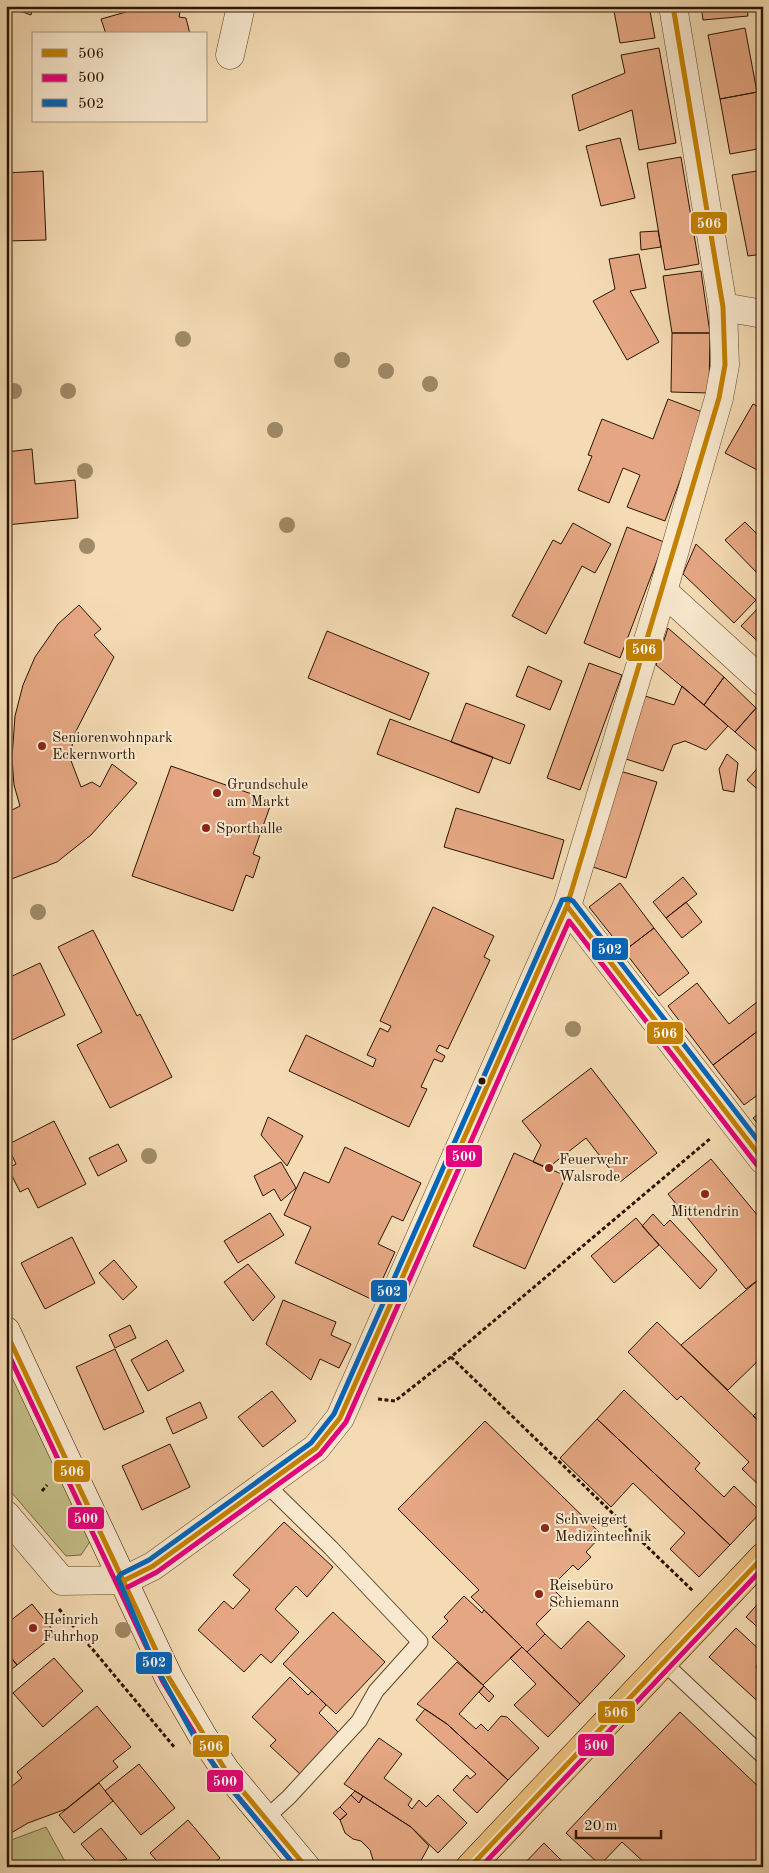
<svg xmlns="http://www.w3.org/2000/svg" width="769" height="1873" font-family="'Old Standard TT',serif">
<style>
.green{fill:#c3be87;stroke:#776944}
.building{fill:#e5a783;stroke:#2b1400}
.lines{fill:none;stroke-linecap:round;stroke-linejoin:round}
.lane-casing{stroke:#5d462d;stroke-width:17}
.street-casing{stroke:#5d462d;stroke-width:29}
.secondary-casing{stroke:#2b1400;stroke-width:29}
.primary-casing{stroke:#2b1400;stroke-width:29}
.path{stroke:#2b1400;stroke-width:3;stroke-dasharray:4 2.5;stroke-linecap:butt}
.lane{stroke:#f8e8ce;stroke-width:15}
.street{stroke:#f8e8ce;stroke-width:28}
.secondary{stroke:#f8e8ce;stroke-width:28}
.primary{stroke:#eabe7a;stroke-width:28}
.bus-1-casing{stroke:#f8e8ce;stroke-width:9}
.bus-2-casing{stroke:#f8e8ce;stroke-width:9}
.bus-3-casing{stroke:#f8e8ce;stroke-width:9}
.bus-1{stroke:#c48200;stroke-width:5}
.bus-2{stroke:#e5007d;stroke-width:5}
.bus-3{stroke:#0065bd;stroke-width:5}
.tree{fill:#9f8a67}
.poi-dot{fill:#8f2418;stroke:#f8e8ce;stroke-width:2}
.bus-dot{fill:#2b1400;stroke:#f8e8ce;stroke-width:2}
.labels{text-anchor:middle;stroke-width:4;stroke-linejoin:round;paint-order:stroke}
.poi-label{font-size:15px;fill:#2b1400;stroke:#f8e8ce;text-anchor:start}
.line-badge{stroke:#f8e8ce;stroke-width:2}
.badge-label{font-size:14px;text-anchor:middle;font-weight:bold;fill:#fff}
</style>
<rect width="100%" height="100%" fill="#f4dbb3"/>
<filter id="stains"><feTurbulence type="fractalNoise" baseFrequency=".004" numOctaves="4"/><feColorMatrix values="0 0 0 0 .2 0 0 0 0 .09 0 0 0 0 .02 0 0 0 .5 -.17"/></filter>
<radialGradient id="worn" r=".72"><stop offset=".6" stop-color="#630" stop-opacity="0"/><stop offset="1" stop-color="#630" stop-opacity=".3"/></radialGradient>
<!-- green -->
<path class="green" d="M6,1362L91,1540L81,1555L66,1556L6,1486Z
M46,1827L68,1867H6V1842Z"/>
<!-- building -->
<path class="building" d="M6,6H33L31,15Z
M133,6H181L179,17L186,18L190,34H106L101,19L133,10Z
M613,6H649L655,38L620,43Z
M701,6H747L748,16L703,20Z
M745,28L757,92L720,99L708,35Z
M659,48L676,143L639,150L632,110L579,131L572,95L625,73L621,55Z
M763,91V148L730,154L720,99Z
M620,138L635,198L601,206L586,146Z
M681,157L699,264L665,270L647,163Z
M763,170V254L748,256L732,175Z
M43,171L46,240L6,241V173Z
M658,231L661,247L641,250L640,232Z
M639,254L646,288L630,291L659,342L627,360L593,301L615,289L609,259Z
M701,271L710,333H672L663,276Z
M672,333H710L709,393L671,392Z
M668,399L705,413L665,521L627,507L640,475L623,468L609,503L578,490L592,456L588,455L602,419L653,439Z
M753,404L763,409V473L725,453Z
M32,449L35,484L75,480L78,518L6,525V452Z
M745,522L763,540V573L760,576L725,540Z
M573,523L611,544L595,573L582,566L546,634L512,616L553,540L561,544Z
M627,527L664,542L620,658L584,643Z
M696,544L756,600L734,623L683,574Z
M79,605L101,629L94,635L114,657L74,735L70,758L81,787L92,782L100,787L112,764L137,783L91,835L57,862L6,881V813L20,806L14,785L12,758L15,716L23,685L35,657L58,624Z
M761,605L763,607V646L741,626Z
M668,628L724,677L704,705L656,665Z
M327,631L429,673L410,720L308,678Z
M589,663L622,675L580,790L547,778Z
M528,666L562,681L550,710L516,696Z
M724,677L756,708L735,732L704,705Z
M682,686L728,726L706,750L685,741L673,745L663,771L623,758L645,696L674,705Z
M466,703L525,725L510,764L451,742Z
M756,708L763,713V756L735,732Z
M390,719L493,757L479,793L377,754Z
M727,754L738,763L734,792L723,790L719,769Z
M763,762V794L747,780Z
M171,766L272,801L253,854L260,857L253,878L246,875L233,911L132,876Z
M620,771L657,782L626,878L590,866Z
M456,808L564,840L553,879L444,847Z
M683,877L697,894L666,918L653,902Z
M620,883L654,928L624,951L589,907Z
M686,902L702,922L682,938L666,918Z
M433,907L494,936L484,957L490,960L448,1049L439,1045L436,1051L445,1056L442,1062L434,1059L421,1087L427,1089L409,1127L289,1071L306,1035L373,1067L376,1059L367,1055L380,1028L388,1032L391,1026L380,1021Z
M654,928L689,973L659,996L624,951Z
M93,930L137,1016L140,1014L172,1077L110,1108L77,1045L102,1032L58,947Z
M40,963L65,1015L6,1043V979Z
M697,983L729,1024L757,1002L763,1009V1027L713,1065L668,1006Z
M763,1027V1052L761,1053L763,1056V1091L744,1105L713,1065Z
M591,1068L657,1153L620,1182L586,1138L554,1163L551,1170L533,1162L541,1145L522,1121Z
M763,1111V1130L753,1118Z
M268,1117L303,1136L287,1166L261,1135Z
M54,1121L86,1184L38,1208L28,1188L20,1192L8,1168L16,1164L7,1145Z
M118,1144L127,1161L98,1176L89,1158Z
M345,1147L421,1183L403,1221L392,1216L378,1244L395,1252L373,1300L295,1263L311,1227L284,1215L304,1172L329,1183Z
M514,1153L566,1176L525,1269L473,1246Z
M711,1159L763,1222V1276L746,1289L668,1194Z
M281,1162L296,1188L281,1201L274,1189L263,1196L254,1176Z
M270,1213L284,1235L238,1263L224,1241Z
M653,1214L664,1226L670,1220L717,1270L700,1289L642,1226Z
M636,1218L659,1245L614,1283L591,1256Z
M72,1237L95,1283L45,1309L21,1263Z
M114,1260L137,1287L123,1300L99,1273Z
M248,1264L275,1297L253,1321L224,1282Z
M763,1276V1356L728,1390L681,1345Z
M283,1300L336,1322L331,1335L351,1344L339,1368L320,1359L311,1380L266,1344Z
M657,1322L763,1425V1489L742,1469L749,1462L681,1396L677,1400L628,1352Z
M130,1325L136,1338L115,1348L109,1335Z
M167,1340L184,1371L148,1391L131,1360Z
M115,1349L144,1412L104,1430L76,1367Z
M624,1390L700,1463L695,1469L724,1497L734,1486L761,1512L730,1545L597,1419Z
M272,1391L296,1421L263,1447L238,1417Z
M200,1402L207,1418L173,1434L166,1418Z
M763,1406V1425L753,1416Z
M597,1419L730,1545L699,1577L670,1549L685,1533L633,1483L611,1507L560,1458Z
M485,1421L602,1535L586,1552L591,1557L578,1570L573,1565L551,1587L562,1598L536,1624L545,1634L527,1652L471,1597L479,1590L398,1509Z
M170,1444L190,1487L142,1510L122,1466Z
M284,1522L333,1567L307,1597L296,1586L275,1609L299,1632L271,1663L261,1654L244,1672L198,1630L224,1601L233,1609L250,1590L233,1575Z
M464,1596L482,1613L484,1610L522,1647L483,1685L432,1637L448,1621L444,1617Z
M763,1598V1632L746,1617Z
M32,1604L56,1634L17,1665L6,1651V1624Z
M333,1612L385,1662L336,1714L283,1664Z
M588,1621L625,1656L580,1704L527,1652L545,1634L561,1649Z
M736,1628L763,1653V1659L756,1667L763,1673V1706L709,1657Z
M522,1647L580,1704L548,1737L514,1705L536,1684L510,1658Z
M6,1651L17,1665L6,1674Z
M54,1658L83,1691L43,1727L13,1693Z
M457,1662L484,1686L459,1714L476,1729L481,1724L488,1731L501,1716L507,1717L539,1748L508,1780L447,1724L417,1704Z
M290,1677L308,1695L312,1691L326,1705L319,1713L339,1733L300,1774L270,1746L276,1740L252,1717Z
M484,1686L494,1696L489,1702L479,1692Z
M97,1706L131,1747L113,1761L118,1767L66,1809L28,1823L6,1836V1791L22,1778L17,1772Z
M425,1709L447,1724L508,1780L477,1813L453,1790L467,1775L470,1779L476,1774L416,1720Z
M680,1712L763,1791V1867H649L622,1842L600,1865L566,1833Z
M379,1738L402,1754L384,1778L412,1799L408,1805L412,1809L419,1800L426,1807L438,1795L467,1823L438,1853L411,1827L344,1784Z
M139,1764L175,1808L141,1835L105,1791Z
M99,1783L113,1801L74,1833L59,1815Z
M355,1791L363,1796L359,1803L351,1795Z
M351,1795L359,1803L363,1796L411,1827L429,1846L418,1866L401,1867L398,1864L395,1867H379L373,1860L370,1850L361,1841L353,1839L345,1833L340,1820L347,1814L340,1807Z
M340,1807L347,1814L340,1820L333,1813Z
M188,1820L220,1858L209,1867H162L150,1853Z
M101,1828L127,1859L100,1866L81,1844Z
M544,1843L568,1867H521Z"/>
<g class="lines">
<!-- lane casing -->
<g class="lane-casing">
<path id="lane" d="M663,1662L763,1756
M266,1818L289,1797L359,1721L376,1691L420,1642L331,1548L266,1484"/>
</g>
<!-- street casing -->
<g class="street-casing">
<path id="street" d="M230,55L241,6
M723,307L763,314
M663,591L763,682
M567,906L763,1160
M6,1515L62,1581L125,1580L153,1566L316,1448L340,1418L567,906L663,591L719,398L725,365L723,307L673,6"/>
</g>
<!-- secondary casing -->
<g class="secondary-casing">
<path id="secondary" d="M6,1331L169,1678L202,1735L226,1771L306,1867"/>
</g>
<!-- primary casing -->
<g class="primary-casing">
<path id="primary" d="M470,1867L763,1557"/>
</g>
<!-- path -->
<path class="path" d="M451,1357L693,1591
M378,1399L395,1401L451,1357L711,1138
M42,1491L47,1485
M59,1609L175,1748"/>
<!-- lane -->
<use href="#lane" class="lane"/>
<!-- street -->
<use href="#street" class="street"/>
<!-- secondary -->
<use href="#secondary" class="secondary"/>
<!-- primary -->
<use href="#primary" class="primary"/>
<!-- bus-1 casing -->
<g class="bus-1-casing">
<path id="bus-1" d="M567,906L763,1160
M6,1332L169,1678L226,1771L306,1867
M125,1580L153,1566L316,1448L340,1418L567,906L719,398L725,365L723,307L673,6
M470,1867L763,1557"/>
</g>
<!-- bus-2 casing -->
<g class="bus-2-casing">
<path id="bus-2" d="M6,1349L163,1682L220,1775L296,1867
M128,1587L157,1572L320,1454L346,1422L569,921L757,1165
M481,1867L763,1568"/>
</g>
<!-- bus-3 casing -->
<g class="bus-3-casing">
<path id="bus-3" d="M296,1867L233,1791L196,1740L154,1663L118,1578L121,1574L149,1560L311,1443L334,1414L562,900L568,899L573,901L763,1147"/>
</g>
<!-- bus-1 -->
<use href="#bus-1" class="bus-1"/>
<!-- bus-2 -->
<use href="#bus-2" class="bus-2"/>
<!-- bus-3 -->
<use href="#bus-3" class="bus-3"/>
</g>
<!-- trees -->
<g class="tree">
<circle cx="183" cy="339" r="8"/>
<circle cx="342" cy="360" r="8"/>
<circle cx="386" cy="371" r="8"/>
<circle cx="430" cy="384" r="8"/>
<circle cx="14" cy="391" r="8"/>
<circle cx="68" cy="391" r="8"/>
<circle cx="275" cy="430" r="8"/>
<circle cx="85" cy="471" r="8"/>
<circle cx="287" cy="525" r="8"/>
<circle cx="87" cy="546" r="8"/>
<circle cx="38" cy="912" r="8"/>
<circle cx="573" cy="1029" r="8"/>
<circle cx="149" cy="1156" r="8"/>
<circle cx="123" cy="1630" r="8"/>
</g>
<!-- markers -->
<g class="poi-dot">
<circle cx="42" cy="746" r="5"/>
<circle cx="217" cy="793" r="5"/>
<circle cx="206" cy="828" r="5"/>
<circle cx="549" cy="1168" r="5"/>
<circle cx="705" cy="1194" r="5"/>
<circle cx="545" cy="1528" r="5"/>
<circle cx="539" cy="1594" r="5"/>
<circle cx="33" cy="1628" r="5"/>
</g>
<circle class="bus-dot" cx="482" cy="1081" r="4.5"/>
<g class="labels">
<!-- poi labels -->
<g class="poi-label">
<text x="52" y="742">Seniorenwohnpark<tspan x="52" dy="17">Eckernworth</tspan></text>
<text x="227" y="789">Grundschule<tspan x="227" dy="17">am Markt</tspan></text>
<text x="216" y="833">Sporthalle</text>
<text x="559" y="1164">Feuerwehr<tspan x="559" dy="17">Walsrode</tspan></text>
<text x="705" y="1216" text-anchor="middle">Mittendrin</text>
<text x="555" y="1524">Schweigert<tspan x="555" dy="17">Medizintechnik</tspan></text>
<text x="549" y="1590">Reisebüro<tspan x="549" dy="17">Schiemann</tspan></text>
<text x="43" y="1624">Heinrich<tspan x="43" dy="17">Fuhrhop</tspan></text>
</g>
</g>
<g class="line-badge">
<rect x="690" y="211" width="38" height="24" rx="5" fill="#c48200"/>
<rect x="625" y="638" width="38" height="24" rx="5" fill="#c48200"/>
<rect x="591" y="937" width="38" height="24" rx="5" fill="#0065bd"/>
<rect x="646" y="1021" width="38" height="24" rx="5" fill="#c48200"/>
<rect x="445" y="1144" width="38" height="24" rx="5" fill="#e5007d"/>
<rect x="370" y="1279" width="38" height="24" rx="5" fill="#0065bd"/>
<rect x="53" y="1459" width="38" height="24" rx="5" fill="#c48200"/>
<rect x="67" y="1506" width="38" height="24" rx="5" fill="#e5007d"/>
<rect x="135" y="1651" width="38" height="24" rx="5" fill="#0065bd"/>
<rect x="597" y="1700" width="39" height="24" rx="5" fill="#c48200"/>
<rect x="577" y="1733" width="38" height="24" rx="5" fill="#e5007d"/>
<rect x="192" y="1734" width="38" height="24" rx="5" fill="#c48200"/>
<rect x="206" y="1769" width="38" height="24" rx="5" fill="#e5007d"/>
</g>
<g class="badge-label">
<text x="709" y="228">506</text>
<text x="644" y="654">506</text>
<text x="610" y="954">502</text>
<text x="665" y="1038">506</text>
<text x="464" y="1161">500</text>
<text x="389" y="1296">502</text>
<text x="72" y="1476">506</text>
<text x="86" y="1523">500</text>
<text x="154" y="1667">502</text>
<text x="616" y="1717">506</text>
<text x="596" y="1750">500</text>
<text x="211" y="1751">506</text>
<text x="225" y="1786">500</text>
</g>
<!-- margin -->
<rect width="769" height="1873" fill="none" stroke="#f4dbb3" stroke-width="25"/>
<rect x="8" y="8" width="754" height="1858" fill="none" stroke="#2b1400" stroke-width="2.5"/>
<rect x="12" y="12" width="744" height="1848" fill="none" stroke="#2b1400"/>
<!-- legend -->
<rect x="32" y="32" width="175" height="90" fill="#f8e8ce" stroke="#a6937c"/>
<rect x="42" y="49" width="25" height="8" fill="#c48200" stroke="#a6937c"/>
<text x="78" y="58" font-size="15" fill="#2b1400">506</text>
<rect x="42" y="74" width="25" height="8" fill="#e5007d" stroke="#a6937c"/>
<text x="78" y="82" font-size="15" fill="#2b1400">500</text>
<rect x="42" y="99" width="25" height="8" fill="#0065bd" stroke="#a6937c"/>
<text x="78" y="108" font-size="15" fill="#2b1400">502</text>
<!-- scale -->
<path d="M576 1830v8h85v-8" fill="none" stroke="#2b1400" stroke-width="2.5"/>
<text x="584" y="1830" font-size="15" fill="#2b1400" stroke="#f8e8ce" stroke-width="4" paint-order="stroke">20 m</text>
<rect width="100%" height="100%" filter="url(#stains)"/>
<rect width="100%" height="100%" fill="url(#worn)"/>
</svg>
